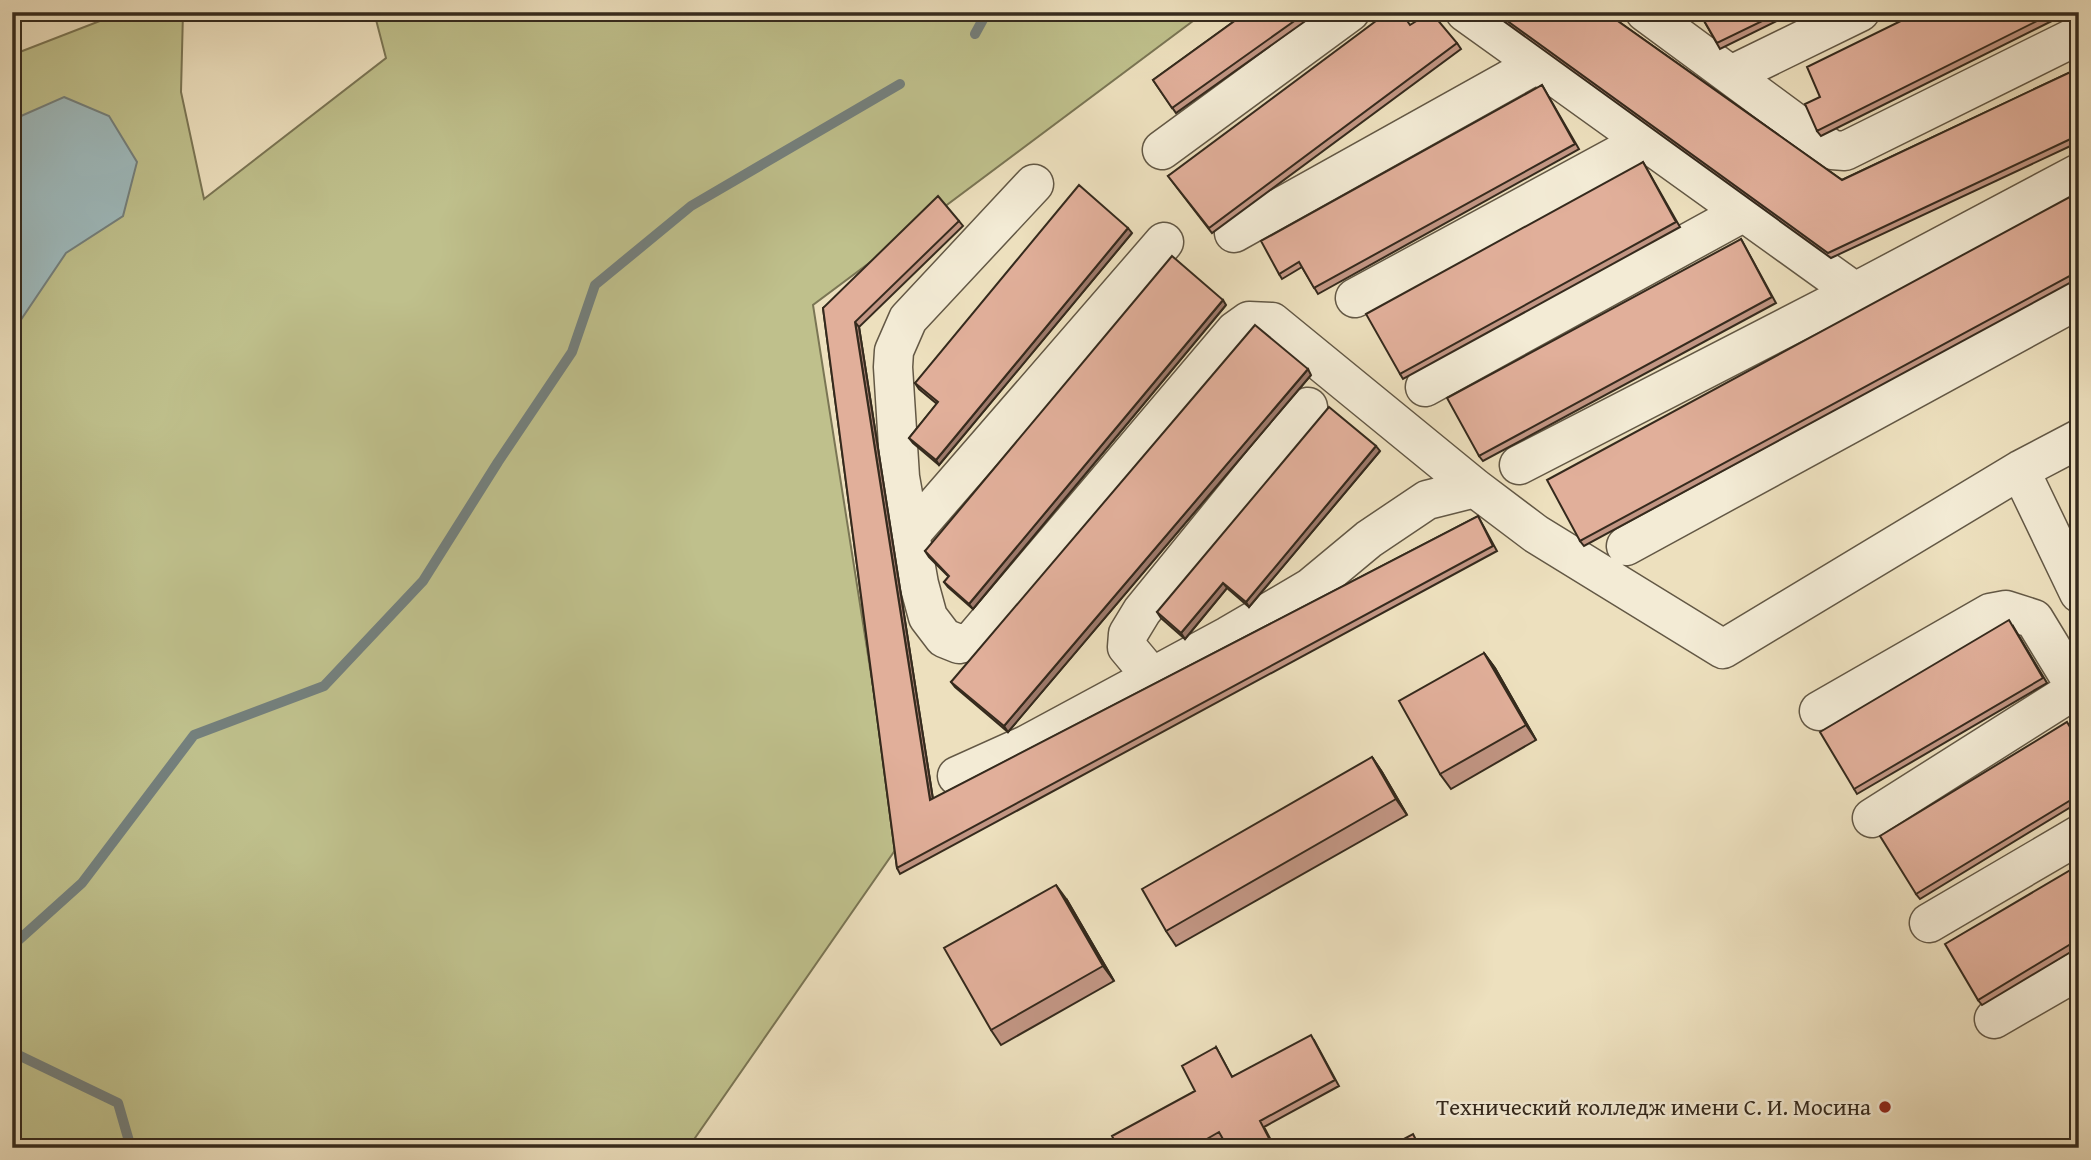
<svg xmlns="http://www.w3.org/2000/svg" width="2091" height="1160" font-family="'Gentium Book Plus',serif">
<style>
.green{fill:#bfc08c;stroke:#7a7554;stroke-width:2}
.water{fill:#9ebabd;stroke:#74807d;stroke-width:2}
.lines{fill:none;stroke-linecap:round;stroke-linejoin:round}
.stream{stroke:#74807d;stroke-width:10}
.minor-casing{stroke:#635845;stroke-width:41}
.minor{stroke:#f3ebd5;stroke-width:38}
.wall{fill:#c29684;stroke:#352a1d;stroke-width:2}
.shaded-wall{fill:#9e7a6c;stroke:#352a1d;stroke-width:2}
.building{fill:#e1af9a;stroke:#352a1d;stroke-width:2}
.poi-dot{fill:#8f2418;stroke:#f3ebd5;stroke-width:2.5}
.labels{text-anchor:middle;stroke-width:5;stroke-linejoin:round;paint-order:stroke}
.poi-label{font-size:23px;fill:#352a1d;stroke:#f3ebd5;text-anchor:end}
</style>
<rect width="100%" height="100%" fill="#ede0be"/>
<filter id="stains"><feTurbulence type="fractalNoise" baseFrequency=".00286" numOctaves="4"/><feColorMatrix values="0 0 0 0 .2 0 0 0 0 .09 0 0 0 0 .02 0 0 0 .5 -.17"/></filter>
<radialGradient id="worn" r=".72"><stop offset=".6" stop-color="#630" stop-opacity="0"/><stop offset="1" stop-color="#630" stop-opacity=".3"/></radialGradient>
<!-- green -->
<path class="green" d="M123,12H183L181,92L204,199L386,58L374,12H1205L813,305L898,846L688,1148H12V55Z"/>
<!-- water -->
<path class="water" d="M64,97L109,116L137,162L123,216L66,253L12,333V120Z"/>
<g class="lines">
<!-- stream -->
<path class="stream" d="M975,34L987,12
M12,946L82,883L194,735L324,686L423,581L498,462L572,352L595,285L691,206L900,84
M12,1052L118,1103L131,1148"/>
<!-- minor casing -->
<g class="minor-casing">
<path id="minor" d="M1465,12L1855,292
M1645,12L1832,150L1845,151L2079,35
M1731,75L1860,12
M1162,150L1350,12
M1034,184L908,319L894,351L893,367L900,477L919,584L928,617L944,638L959,644L972,641L1235,331L1249,321L1272,322L1475,488L1536,534L1723,649L2020,470L2079,439
M1234,233L1537,64
M1355,298L1644,141
M1425,387L1744,212
M1519,465L1855,292L2079,173
M2020,470L2079,593
M910,535L1164,242
M1626,546L2079,299
M1152,677L1127,647L1128,634L1142,611L1308,407
M1819,711L1990,613L2006,610L2034,619L2079,693
M957,776L1026,745L1228,636L1310,588L1369,539L1427,500L1475,488
M1872,818L2076,689
M1929,923L2079,835
M1994,1019L2079,970"/>
</g>
<!-- minor -->
<use href="#minor" class="minor"/>
</g>
<!-- wall -->
<path class="wall" d="M1247,12H1318L1176,113L1153,80Z
M1491,12H1605L1842,180L2079,68V142L1831,258Z
M1699,12H1795L1720,49Z
M1919,12H2070L1821,136L1817,131Z
M1410,25L1457,43L1461,49L1212,233L1168,176Z
M1542,85L1579,149L1318,294L1302,267L1282,279L1279,274Z
M1643,162L1680,227L1403,379L1400,374Z
M2079,192V278L1584,546L1580,541Z
M959,221L963,226L859,327L933,799L1478,516L1497,551L900,874L897,868L823,308Z
M1132,233L939,465L913,443L909,438L937,404L919,389L915,383Z
M1741,239L1776,303L1483,461L1479,456Z
M1226,305L973,609L948,587L944,582L949,577L929,557L925,551Z
M1311,375L1008,732L955,687L951,682Z
M1380,451L1249,607L1227,588L1185,639L1161,618L1157,612Z
M2013,626L2047,683L1857,794L1854,789Z
M1484,653L1495,668L1536,740L1451,789L1440,774Z
M2079,742V802L1920,899L1916,894Z
M1372,757L1382,772L1407,815L1176,946L1166,931Z
M2079,865V947L1982,1005L1978,1000Z
M1067,900L1114,981L1001,1045L991,1030Z
M1314,1040L1339,1086L1264,1127L1275,1148H1228L1223,1138L1205,1148H1118L1195,1091L1216,1047L1232,1077Z"/>
<!-- shaded-wall -->
<path class="shaded-wall" d="M1128,228L1132,233L939,465L936,460Z
M1223,300L1226,305L973,609L969,604Z
M855,322L859,327L934,806L930,800Z
M1308,369L1311,375L1008,732L1004,726Z
M1376,446L1380,451L1249,607L1246,602Z
M1223,583L1227,588L1185,639L1181,633Z
M1484,653L1495,668L1536,740L1526,725Z
M1372,757L1382,772L1407,815L1396,799Z
M1056,885L1067,900L1114,981L1103,966Z"/>
<!-- building -->
<path class="building" d="M1247,12H1307L1172,108L1153,80Z
M1388,12H1401L1410,25L1431,12L1457,43L1209,228L1168,176Z
M1495,12H1605L1842,180L2079,68V135L1828,253Z
M1699,12H1781L1717,43Z
M1919,12H2055L1817,131L1805,104L1820,97L1807,67Z
M1542,85L1575,144L1314,288L1299,262L1279,274L1261,241Z
M1643,162L1676,222L1400,374L1366,314Z
M1079,185L1128,228L936,460L909,438L938,402L915,383Z
M2079,192V271L1580,541L1547,480Z
M938,196L959,221L855,322L930,800L1478,516L1493,546L897,868L823,308Z
M1741,239L1772,297L1479,456L1447,398Z
M1172,256L1223,300L969,604L944,582L949,576L925,551Z
M1255,325L1308,369L1004,726L951,682Z
M1329,407L1376,446L1246,602L1223,583L1181,633L1157,612Z
M2009,620L2043,678L1854,789L1820,732Z
M1484,653L1526,725L1440,774L1399,701Z
M2067,722L2079,742V795L1916,894L1880,836Z
M1372,757L1396,799L1166,931L1142,889Z
M2079,865V939L1978,1000L1945,944Z
M1056,885L1103,966L991,1030L944,948Z
M1311,1035L1335,1080L1260,1121L1274,1148H1228L1219,1132L1191,1148H1118L1112,1136L1195,1091L1182,1066L1216,1047L1232,1077Z
M1413,1134L1420,1148H1387Z"/>
<!-- markers -->
<circle class="poi-dot" cx="1885" cy="1107" r="7"/>
<g class="labels">
<!-- poi labels -->
<g class="poi-label">
<text x="1871" y="1115">Технический колледж имени С. И. Мосина</text>
</g>
</g>
<!-- margin -->
<rect width="2091" height="1160" fill="none" stroke="#ede0be" stroke-width="42"/>
<rect x="14" y="14" width="2063" height="1132" fill="none" stroke="#352a1d" stroke-width="3.5"/>
<rect x="21" y="21" width="2049" height="1118" fill="none" stroke="#352a1d" stroke-width="2"/>
<rect width="100%" height="100%" filter="url(#stains)"/>
<rect width="100%" height="100%" fill="url(#worn)"/>
</svg>
